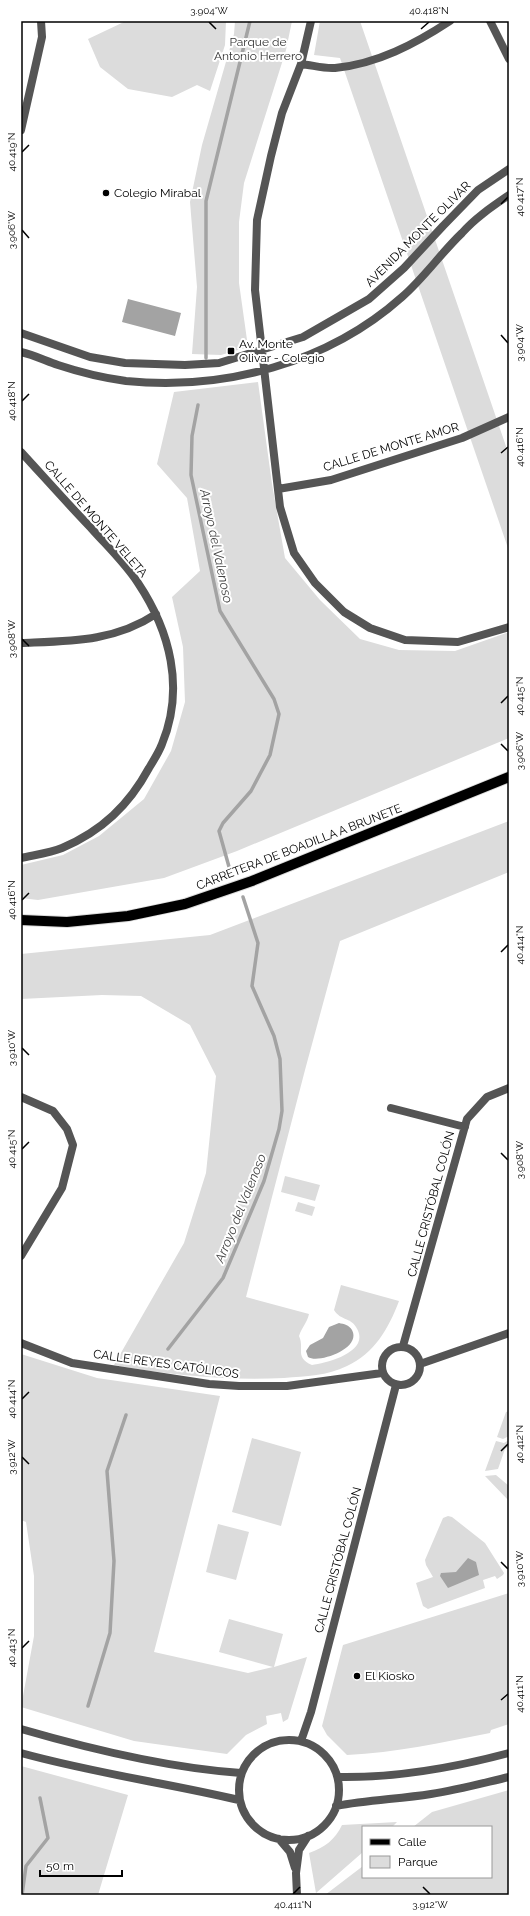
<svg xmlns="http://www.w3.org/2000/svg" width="530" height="1916" font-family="Raleway,sans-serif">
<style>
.green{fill:#dcdcdc}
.water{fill:#a3a3a3}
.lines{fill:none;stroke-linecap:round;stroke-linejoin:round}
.stream{stroke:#a3a3a3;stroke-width:3.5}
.primary-casing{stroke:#dbdbdb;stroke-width:12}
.street{stroke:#555;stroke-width:8}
.primary{stroke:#000;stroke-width:10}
.ticks{fill:none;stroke:#000;stroke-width:1.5}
.poi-dot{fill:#000;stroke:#fff;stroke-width:1.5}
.labels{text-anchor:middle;stroke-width:4;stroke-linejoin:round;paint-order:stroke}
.park-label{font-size:12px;fill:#333;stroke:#fff}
.poi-label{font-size:12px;fill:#000;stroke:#fff;text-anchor:start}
.street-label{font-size:12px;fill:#000;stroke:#fff}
.water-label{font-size:13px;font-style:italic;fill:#444;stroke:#fff}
.neatline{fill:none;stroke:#000;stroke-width:1.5}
.ticks-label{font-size:10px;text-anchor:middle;fill:#000}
</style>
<rect width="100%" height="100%" fill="#fff"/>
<!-- green -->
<path class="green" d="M126,21H226L225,45L210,91L197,85L172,97L128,89L100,67L88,39Z
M235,21H292L286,50L244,183L239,222V283L248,347L221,355L192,354L197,287L190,202L202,145L234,34Z
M320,21H360L509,455V551L340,58L314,55Z
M258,382L272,484L285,558L320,600L360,639L399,650L455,651L509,632V738L237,851L164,878L38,900L21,898V865L63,855L99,836L144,799L171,751L185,702L183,647L172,597L200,571L187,498L157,464L174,392Z
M509,821V872L340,941L305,1070L246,1297L309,1314C307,1323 302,1327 299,1336C305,1349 294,1357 312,1365C328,1363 372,1351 356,1327C350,1317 341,1321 334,1310L341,1285L399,1301C389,1328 374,1354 347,1366C327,1376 306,1376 284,1378C227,1381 170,1375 114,1365L184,1243L206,1173L216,1076L190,1025L141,996L102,995L21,999V954L210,935Z
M285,1176L320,1185L315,1201L281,1192Z
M298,1202L315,1207L312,1216L295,1211Z
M21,1354L97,1378L220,1396L154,1652L248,1673L273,1667L219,1652L229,1619L283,1634L274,1667L307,1657L288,1719L283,1722L281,1713L266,1716L267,1724L246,1735L227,1754L134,1741L21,1707L34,1636V1576L26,1522L21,1520Z
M509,1411V1436L503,1439L497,1437L506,1412Z
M252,1438L301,1452L281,1526L232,1512Z
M509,1440V1446L505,1449L498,1469L485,1471L496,1441L504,1443Z
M496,1475L509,1486V1501L485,1476Z
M448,1516L452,1517L485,1543L504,1573L503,1575L497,1579L495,1576L483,1580L485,1588L428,1609L423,1606L416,1583L433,1577L426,1565L425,1560L443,1518Z
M218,1524L249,1532L236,1580L206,1572Z
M509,1593V1724L491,1730L490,1733C443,1742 395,1753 347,1755L327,1735L322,1726L343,1645Z
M21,1766L128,1795L98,1895H21Z
M509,1790V1895H325L363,1866V1877H491V1827H413L432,1812Z
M397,1822L392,1827H363V1852L316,1893L309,1853C325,1847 335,1840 342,1825Z"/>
<!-- water -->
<path class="water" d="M128,299L181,313L175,336L122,322Z
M339,1323C344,1324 349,1325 352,1330C362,1349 318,1364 308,1357L306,1351L310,1345L323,1338L329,1327Z
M468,1558L476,1562L479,1575L448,1588L440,1576L441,1573L456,1572Z"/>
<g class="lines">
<!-- stream -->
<path class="stream" d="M206,358V201L250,21
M198,405L192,436L191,475L220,611L274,699L279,714L270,755L251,791L223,823L219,831L231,874
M168,1349L223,1278L264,1181L279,1129L282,1111L280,1059L274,1036L252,986L258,943L243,897
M88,1706L110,1633L114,1561L107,1471L126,1415
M22,1895L26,1866L48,1838L40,1798"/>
<!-- primary casing -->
<g class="primary-casing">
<path id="primary" d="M21,920L67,922L128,916L185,904L252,881L509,777"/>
</g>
<!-- street -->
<path class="street" d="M311,21L301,64L282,113L271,156L257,220L255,290L280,507L294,553L315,583L344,612L370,628L405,640L458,642L509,627
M490,21L509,59
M301,64C312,65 324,69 335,68C377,64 415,44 450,21
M21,130L42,37L41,21
M21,333L90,357L125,363L185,365L219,363L303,337L369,299L404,268L443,226L478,190L509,169
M21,352C34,355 46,361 58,365C79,372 104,378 126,381C224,391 328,363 402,297C424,278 441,253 462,233C475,218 493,206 509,195
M21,452C44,477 67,503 91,528C107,546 125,563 138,583C170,631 185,688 162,744C159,752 154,760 149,768C129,805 102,831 62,848C50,853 34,855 21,858
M278,489L331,480L462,438L509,417
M21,643C69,641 114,642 156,614
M21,1097L53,1111L67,1129L73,1145L62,1188L21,1256
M391,1108L465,1127
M21,1343L72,1363L209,1384L239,1386H287L382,1373
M403,1346L467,1119L487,1097L509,1088
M382 1366a19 19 0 1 1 38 0a19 19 0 1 1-38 0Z
M420,1364L509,1333
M21,1729C90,1749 169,1768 241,1773
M239 1790a50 50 0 1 1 100 0a50 50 0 1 1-100 0Z
M301,1741L311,1712L396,1385
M21,1753C93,1773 167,1783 239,1800
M338,1777C396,1778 453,1768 509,1753
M336,1806C368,1800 399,1799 431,1794C457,1790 483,1783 509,1777
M279,1839L290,1852L295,1868
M297,1895L296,1873L299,1850L308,1836"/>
<!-- primary -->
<use href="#primary" class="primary"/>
</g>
<!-- ticks -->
<path class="ticks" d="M209,22L216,29M421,29L429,22M22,152L29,145M501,204L508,197M22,230L29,238M501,335L508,343M22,401L29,394M501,453L508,447M22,639L29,646M501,703L508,696M501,744L508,751M22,900L29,893M501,952L508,945M22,1048L29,1055M22,1149L29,1142M501,1153L508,1160M22,1399L29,1392M501,1451L508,1444M22,1457L29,1464M501,1562L508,1569M22,1648L29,1641M501,1700L508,1694M423,1887L430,1894M293,1894L300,1887"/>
<!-- markers -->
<g class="poi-dot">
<circle cx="106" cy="193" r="4"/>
<rect x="227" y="347" width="8" height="8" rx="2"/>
<circle cx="357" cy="1676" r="4"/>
</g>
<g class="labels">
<!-- park labels -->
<g class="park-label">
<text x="258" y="46">Parque de<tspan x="258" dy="14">Antonio Herrero</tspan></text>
</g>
<!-- poi labels -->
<g class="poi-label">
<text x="114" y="197">Colegio Mirabal</text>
<text x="239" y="348">Av. Monte<tspan x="239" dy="14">Olivar - Colegio</tspan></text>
<text x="365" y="1680">El Kiosko</text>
</g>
<!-- street labels -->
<g class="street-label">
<text transform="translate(418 234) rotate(-45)" y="4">AVENIDA MONTE OLIVAR</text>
<text transform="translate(391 447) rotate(-17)" y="4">CALLE DE MONTE AMOR</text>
<text transform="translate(96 519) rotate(49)" y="4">CALLE DE MONTE VELETA</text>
<text transform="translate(299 847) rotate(-21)" y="4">CARRETERA DE BOADILLA A BRUNETE</text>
<text transform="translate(431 1204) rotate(-75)" y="4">CALLE CRISTÓBAL COLÓN</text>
<text transform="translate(166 1364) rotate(8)" y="4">CALLE REYES CATÓLICOS</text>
<text transform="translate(338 1560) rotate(-75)" y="4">CALLE CRISTÓBAL COLÓN</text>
</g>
<!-- water labels -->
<g class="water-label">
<text transform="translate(217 546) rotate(78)" y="5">Arroyo del Valenoso</text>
<text transform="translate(240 1208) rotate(-68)" y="5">Arroyo del Valenoso</text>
</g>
</g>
<!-- border -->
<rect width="530" height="1916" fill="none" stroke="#ffffff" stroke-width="44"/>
<!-- legend -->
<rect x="362" y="1826" width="130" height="52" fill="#ffffff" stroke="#999999"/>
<rect x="370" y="1839" width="20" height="6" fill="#000000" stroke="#999999"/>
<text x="398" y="1846" font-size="12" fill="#000000">Calle</text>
<rect x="370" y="1856" width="20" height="12" fill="#dcdcdc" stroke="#999999"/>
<text x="398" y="1866" font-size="12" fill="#000000">Parque</text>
<!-- scale -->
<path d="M40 1870v6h82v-6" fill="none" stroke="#000000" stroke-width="2"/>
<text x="46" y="1870" font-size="12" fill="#000000" stroke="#ffffff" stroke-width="3" paint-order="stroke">50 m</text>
<rect x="22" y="22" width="486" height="1872" class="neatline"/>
<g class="ticks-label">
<text x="209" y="14">3.904°W</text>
<text x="429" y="14">40.418°N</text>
<text transform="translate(11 152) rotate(-90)" y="4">40.419°N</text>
<text transform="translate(519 197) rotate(-90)" y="4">40.417°N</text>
<text transform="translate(11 230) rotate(-90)" y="4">3.906°W</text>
<text transform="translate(519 343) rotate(-90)" y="4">3.904°W</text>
<text transform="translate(11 401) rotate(-90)" y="4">40.418°N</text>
<text transform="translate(519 447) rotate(-90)" y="4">40.416°N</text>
<text transform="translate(11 639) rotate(-90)" y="4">3.908°W</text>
<text transform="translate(519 696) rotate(-90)" y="4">40.415°N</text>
<text transform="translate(519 751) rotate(-90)" y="4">3.906°W</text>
<text transform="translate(11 900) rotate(-90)" y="4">40.416°N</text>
<text transform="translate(519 945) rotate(-90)" y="4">40.414°N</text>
<text transform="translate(11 1048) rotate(-90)" y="4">3.910°W</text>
<text transform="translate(11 1149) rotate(-90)" y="4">40.415°N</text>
<text transform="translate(519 1160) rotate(-90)" y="4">3.908°W</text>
<text transform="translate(11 1399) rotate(-90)" y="4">40.414°N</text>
<text transform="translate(519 1444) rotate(-90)" y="4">40.412°N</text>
<text transform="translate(11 1457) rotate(-90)" y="4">3.912°W</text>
<text transform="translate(519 1569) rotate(-90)" y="4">3.910°W</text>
<text transform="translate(11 1648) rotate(-90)" y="4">40.413°N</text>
<text transform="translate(519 1694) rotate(-90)" y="4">40.411°N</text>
<text x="293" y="1908">40.411°N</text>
<text x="430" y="1908">3.912°W</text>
</g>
</svg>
